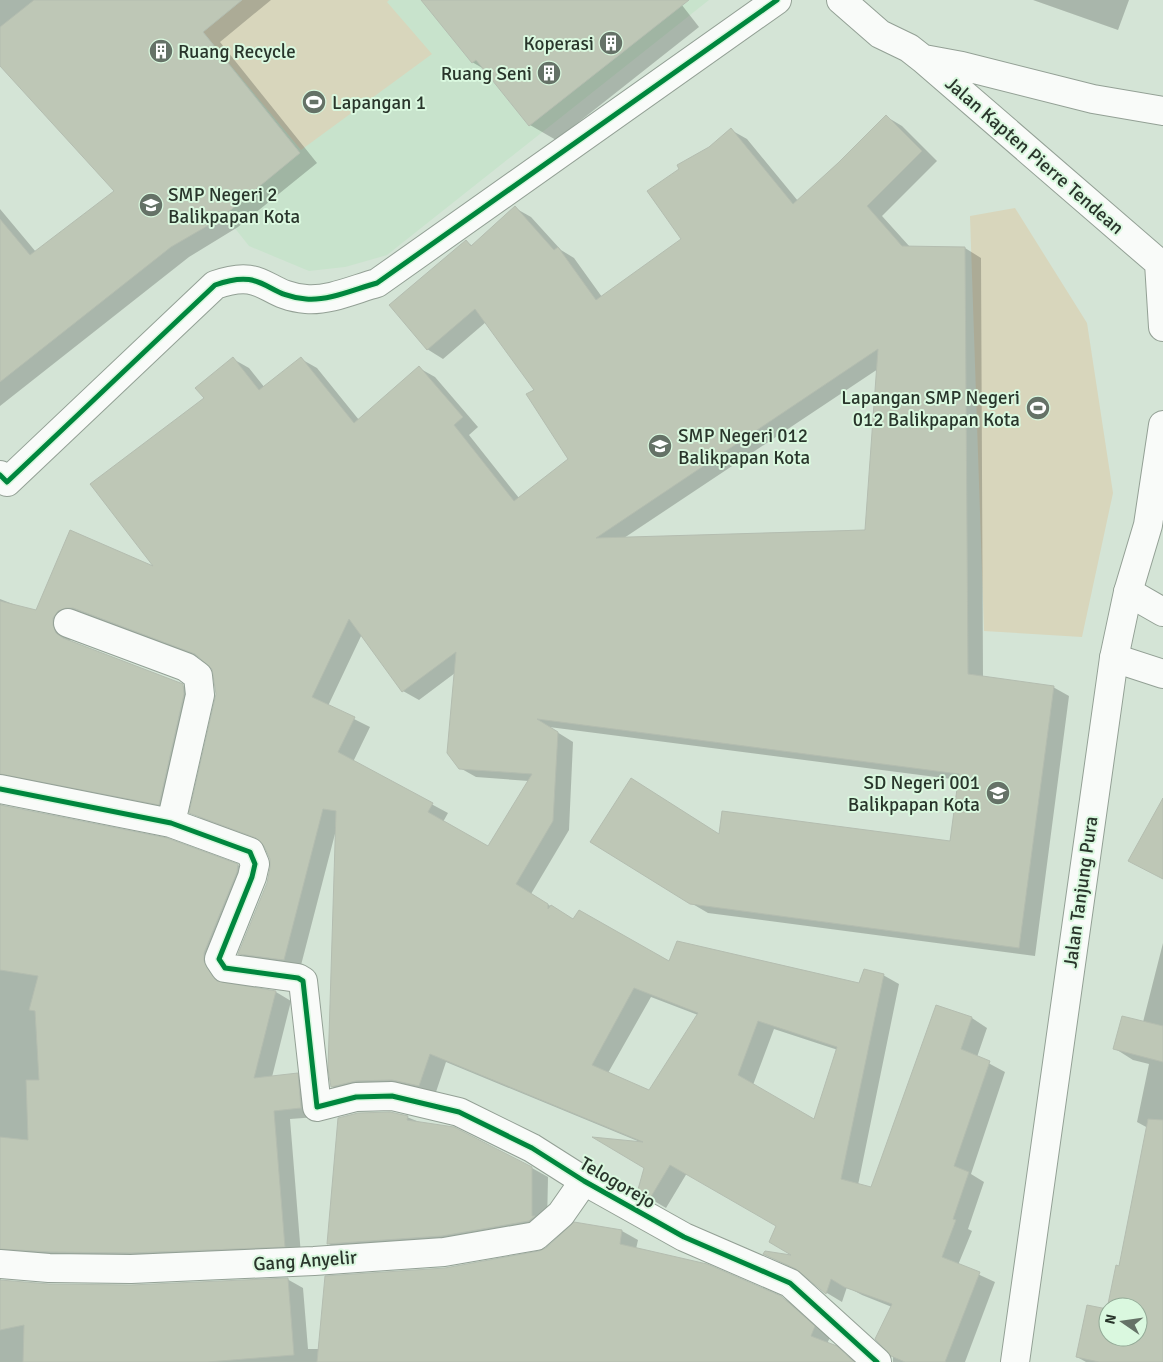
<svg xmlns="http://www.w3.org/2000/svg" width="1163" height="1362" font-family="Signika,sans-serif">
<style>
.built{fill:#c8e3cc}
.green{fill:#d8d6bc}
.shadow{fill:#0003;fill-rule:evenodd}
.building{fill:#bec7b6;stroke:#b4bdb0;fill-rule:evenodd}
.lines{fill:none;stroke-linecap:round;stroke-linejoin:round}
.street-casing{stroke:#93a095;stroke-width:30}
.secondary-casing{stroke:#93a095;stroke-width:30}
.street{stroke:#f9fbf9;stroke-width:28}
.secondary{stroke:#f9fbf9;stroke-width:28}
.cycleway-casing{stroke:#daf8df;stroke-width:8}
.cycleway{stroke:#00873e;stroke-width:5}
.labels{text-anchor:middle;stroke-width:4;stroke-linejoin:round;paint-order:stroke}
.poi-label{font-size:19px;fill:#29352b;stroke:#daf8df;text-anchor:end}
.street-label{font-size:19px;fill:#29352b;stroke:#daf8df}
</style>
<rect width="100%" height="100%" fill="#d4e4d6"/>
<!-- built -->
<path class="built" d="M54,0H709L387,255L345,267L309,271L249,246Z"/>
<!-- green -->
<path class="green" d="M242,0H389L387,2L432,54L301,150L203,32Z
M1015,208L1087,323L1113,493L1082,637L984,631L970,216Z"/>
<!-- shadow -->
<path class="shadow" d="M0,0H271L220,42L317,163L238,227L189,257L0,406V209L36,252L116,191L0,64Z
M423,0H678L699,27L556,140L530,125L484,69L472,62Z
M1033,0H1129L1118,30Z
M887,117L902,126L937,161L882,216L910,247L965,248L981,258L983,678L1053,687L1069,696L1035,956L708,913L691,903L720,835L951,842L959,780L549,727L573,742L569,830L531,894L573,920L670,963L860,984L883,975L899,984L858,1185L872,1189L972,1018L987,1028L977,1057L1005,1072L971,1174L984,1182L968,1229L972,1231L958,1265L995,1282L965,1362H893L892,1307L862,1295L847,1287L842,1302L827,1293L803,1273L765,1254L797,1257L778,1226L687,1173L666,1208L639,1192L645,1167L640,1142L446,1062L435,1095L348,1096L332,1087L336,830L300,969L255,962L239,953L268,883L271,868V858L262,842L207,822L191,812L217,698L213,668L200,658L91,617L68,635L71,642L183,686L199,695L175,813L0,796L1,805L238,865L254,875L219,971L228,984L276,992L291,1001L272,1077L297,1075L313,1084L317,1117L290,1119L301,1255L0,1272L1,1281L48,1285L131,1286L287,1279L303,1288L308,1349H320L445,1269L539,1253L547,1249L575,1224L622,1231L638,1240L636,1249L781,1297L798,1307L830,1337L827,1344L858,1362H0V599L36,613L157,569L205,398L233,359L249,368L265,388L301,359L317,368L359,420L419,368L435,377L478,427L469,435L519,498L570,459L536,390L486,322L443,359L427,349L466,242L473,246L515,208L531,217L561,250L574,258L602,297L682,240L710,148L731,130L747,139L798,201ZM878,369L866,531L624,538ZM362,634L403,691L419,700L455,673L460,768L476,777L529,781L488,847L443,822L448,813L353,762L370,727L328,706ZM651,997L698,1015L650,1092L608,1073ZM774,1029L838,1050L814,1120L753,1085Z
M1163,943V1362H1086L1077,1357L1108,1309V1337H1138V1307H1108L1120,1267L1148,1128L1137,1122L1149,1064L1133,1060L1114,1048L1143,1022Z
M407,1117L532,1168L548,1177L547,1225L344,1253L329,1244Z"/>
<!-- building -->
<path class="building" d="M34,0H242L203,32L300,153L221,218L171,247L0,382V219L30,255L114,191L0,66V27Z
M421,0H689L529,126L476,60L472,63Z
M886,115L922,151L867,206L902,246L965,247L968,674L1054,686L1019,948L690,904L590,842L631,778L719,834L722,811L950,841L959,774L537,719L558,732L553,821L516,884L548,904V909L551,905L573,919L579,910L669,961L677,941L859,983L864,969L884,974L841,1179L871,1187L936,1005L972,1017L961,1049L990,1061L954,1166L969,1172L953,1219L956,1220L942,1257L980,1272L945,1362H905L891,1356L875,1339L892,1304L844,1287L831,1279L826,1294L796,1269L763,1254L765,1251L791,1255L769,1242L776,1226L670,1165L649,1200L637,1193L644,1168L592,1137L643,1142L430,1054L419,1086L392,1080L356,1081L331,1087L328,1069L336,811L323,809L284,960L238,954L267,883L270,868V859L264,846L256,838L189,813L216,694L212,669L195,654L73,608H66L58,611L53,618V625L56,633L63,638L183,684L184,694L159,805L0,774V601L36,610L70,530L153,566L90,484L204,398L195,388L233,357L259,390L301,357L354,423L419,366L463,417L454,425L514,501L568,459L526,394L534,390L475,309L427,350L389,305L466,240L471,246L515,206L554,250L558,247L596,300L681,239L647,191L679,169L677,165L709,147L731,128L793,204L838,163ZM878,349L865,530L596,538ZM349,619L402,692L456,652L447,753L459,769L532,774L488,846L428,812L433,803L338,752L355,717L312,697ZM634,988L698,1013L649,1090L592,1065ZM758,1021L837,1047L814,1119L738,1075Z
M1163,798V879L1128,861Z
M0,805L167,838L238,864L237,872L204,953V961L217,981L276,991L254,1078L298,1073L301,1108L274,1111L285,1247L131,1253L50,1252L0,1249V1137L28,1140L26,1080H39L35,1011L29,1010L38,976L0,970Z
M1122,1016L1163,1026V1062L1113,1049Z
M390,1112L408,1116L407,1120L454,1127L532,1167V1216H535L529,1221L442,1236L327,1244L338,1118L358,1113Z
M1148,1119L1163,1120V1362H1099L1076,1357L1087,1305L1107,1309L1116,1265L1119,1266ZM1108,1307H1138V1337H1108Z
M574,1222L622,1230L620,1244L707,1264L781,1296L815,1326L811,1336L837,1346L854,1362H317L325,1276L445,1268L539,1251L546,1248Z
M288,1278L294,1355L208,1362H23L24,1325L0,1330V1280L49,1284L131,1285Z"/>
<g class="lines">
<!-- street casing -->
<g class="street-casing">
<path id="street" d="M0,475L7,482L215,285C265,267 264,296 306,299C329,301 355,289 377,283L777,0
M1128,592L1163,612
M68,623L186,667L198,676L200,695L171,823
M1114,658L1163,674
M0,789L171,823L250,852L255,864L252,877L219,959L225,968L298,978L303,981L317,1107L356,1097L392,1096L459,1112L532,1148L584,1181L684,1237L790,1283L877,1362
M0,1264L49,1268L131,1269L314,1261L444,1252L536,1236L561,1214L584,1181"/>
</g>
<!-- secondary casing -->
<g class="secondary-casing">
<path id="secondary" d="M841,0L880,34L909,48L923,59L1159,263
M924,59L962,66L1093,99L1163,111
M1159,263L1163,327
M1015,1362L1114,658L1128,592L1148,525L1163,425"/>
</g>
<!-- street -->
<use href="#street" class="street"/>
<!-- secondary -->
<use href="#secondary" class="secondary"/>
<!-- cycleway casing -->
<g class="cycleway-casing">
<path id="cycleway" d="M0,475L7,482L215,285C265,267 264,296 306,299C329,301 355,289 377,283L777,0
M0,789L171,823L250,852L255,864L252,877L219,959L225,968L298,978L303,981L317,1107L356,1097L392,1096L459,1112L532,1148L584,1181L684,1237L790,1283L877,1362"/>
</g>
<!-- cycleway -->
<use href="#cycleway" class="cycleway"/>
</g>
<!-- icons -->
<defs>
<g id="building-disc" transform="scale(1.25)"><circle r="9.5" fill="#657267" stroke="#daf8df"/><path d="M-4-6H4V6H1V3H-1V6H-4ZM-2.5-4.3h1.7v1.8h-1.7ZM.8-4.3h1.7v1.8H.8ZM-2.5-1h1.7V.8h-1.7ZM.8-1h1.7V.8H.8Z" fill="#fff"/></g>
<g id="stadium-disc" transform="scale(1.25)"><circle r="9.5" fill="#657267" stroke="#daf8df"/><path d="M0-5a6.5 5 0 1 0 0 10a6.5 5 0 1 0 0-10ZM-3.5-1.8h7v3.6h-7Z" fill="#fff"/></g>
<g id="school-disc" transform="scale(1.25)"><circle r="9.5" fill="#657267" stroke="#daf8df"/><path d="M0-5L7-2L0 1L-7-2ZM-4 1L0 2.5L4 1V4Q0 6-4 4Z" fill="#fff"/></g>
</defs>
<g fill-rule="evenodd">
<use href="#building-disc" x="611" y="43"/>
<use href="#building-disc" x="161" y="51"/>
<use href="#building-disc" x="549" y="73"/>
<use href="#stadium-disc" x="314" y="102"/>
<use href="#school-disc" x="151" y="205"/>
<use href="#stadium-disc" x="1038" y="408"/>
<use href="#school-disc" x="660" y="446"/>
<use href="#school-disc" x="998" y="793"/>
</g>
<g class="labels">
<!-- poi labels -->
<g class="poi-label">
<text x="594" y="50">Koperasi</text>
<text x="178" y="58" text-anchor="start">Ruang Recycle</text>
<text x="532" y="80">Ruang Seni</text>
<text x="332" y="109" text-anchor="start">Lapangan 1</text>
<text x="168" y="201" text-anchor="start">SMP Negeri 2<tspan x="168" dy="22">Balikpapan Kota</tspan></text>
<text x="1020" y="404">Lapangan SMP Negeri<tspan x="1020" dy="22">012 Balikpapan Kota</tspan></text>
<text x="678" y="442" text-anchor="start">SMP Negeri 012<tspan x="678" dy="22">Balikpapan Kota</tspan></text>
<text x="980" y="789">SD Negeri 001<tspan x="980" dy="22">Balikpapan Kota</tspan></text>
</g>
<!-- street labels -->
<g class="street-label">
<text transform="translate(1035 155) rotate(41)" y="7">Jalan Kapten Pierre Tendean</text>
<text transform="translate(1080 892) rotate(-82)" y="7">Jalan Tanjung Pura</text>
<text transform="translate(618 1182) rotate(30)" y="7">Telogorejo</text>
<text transform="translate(305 1260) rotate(-4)" y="7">Gang Anyelir</text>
</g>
</g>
<!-- north arrow -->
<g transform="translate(1123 1322) rotate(283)"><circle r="24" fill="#daf8df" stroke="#93aa97"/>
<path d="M0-4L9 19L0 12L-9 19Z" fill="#657267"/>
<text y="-8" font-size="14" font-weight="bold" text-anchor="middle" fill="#29352b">N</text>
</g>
</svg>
